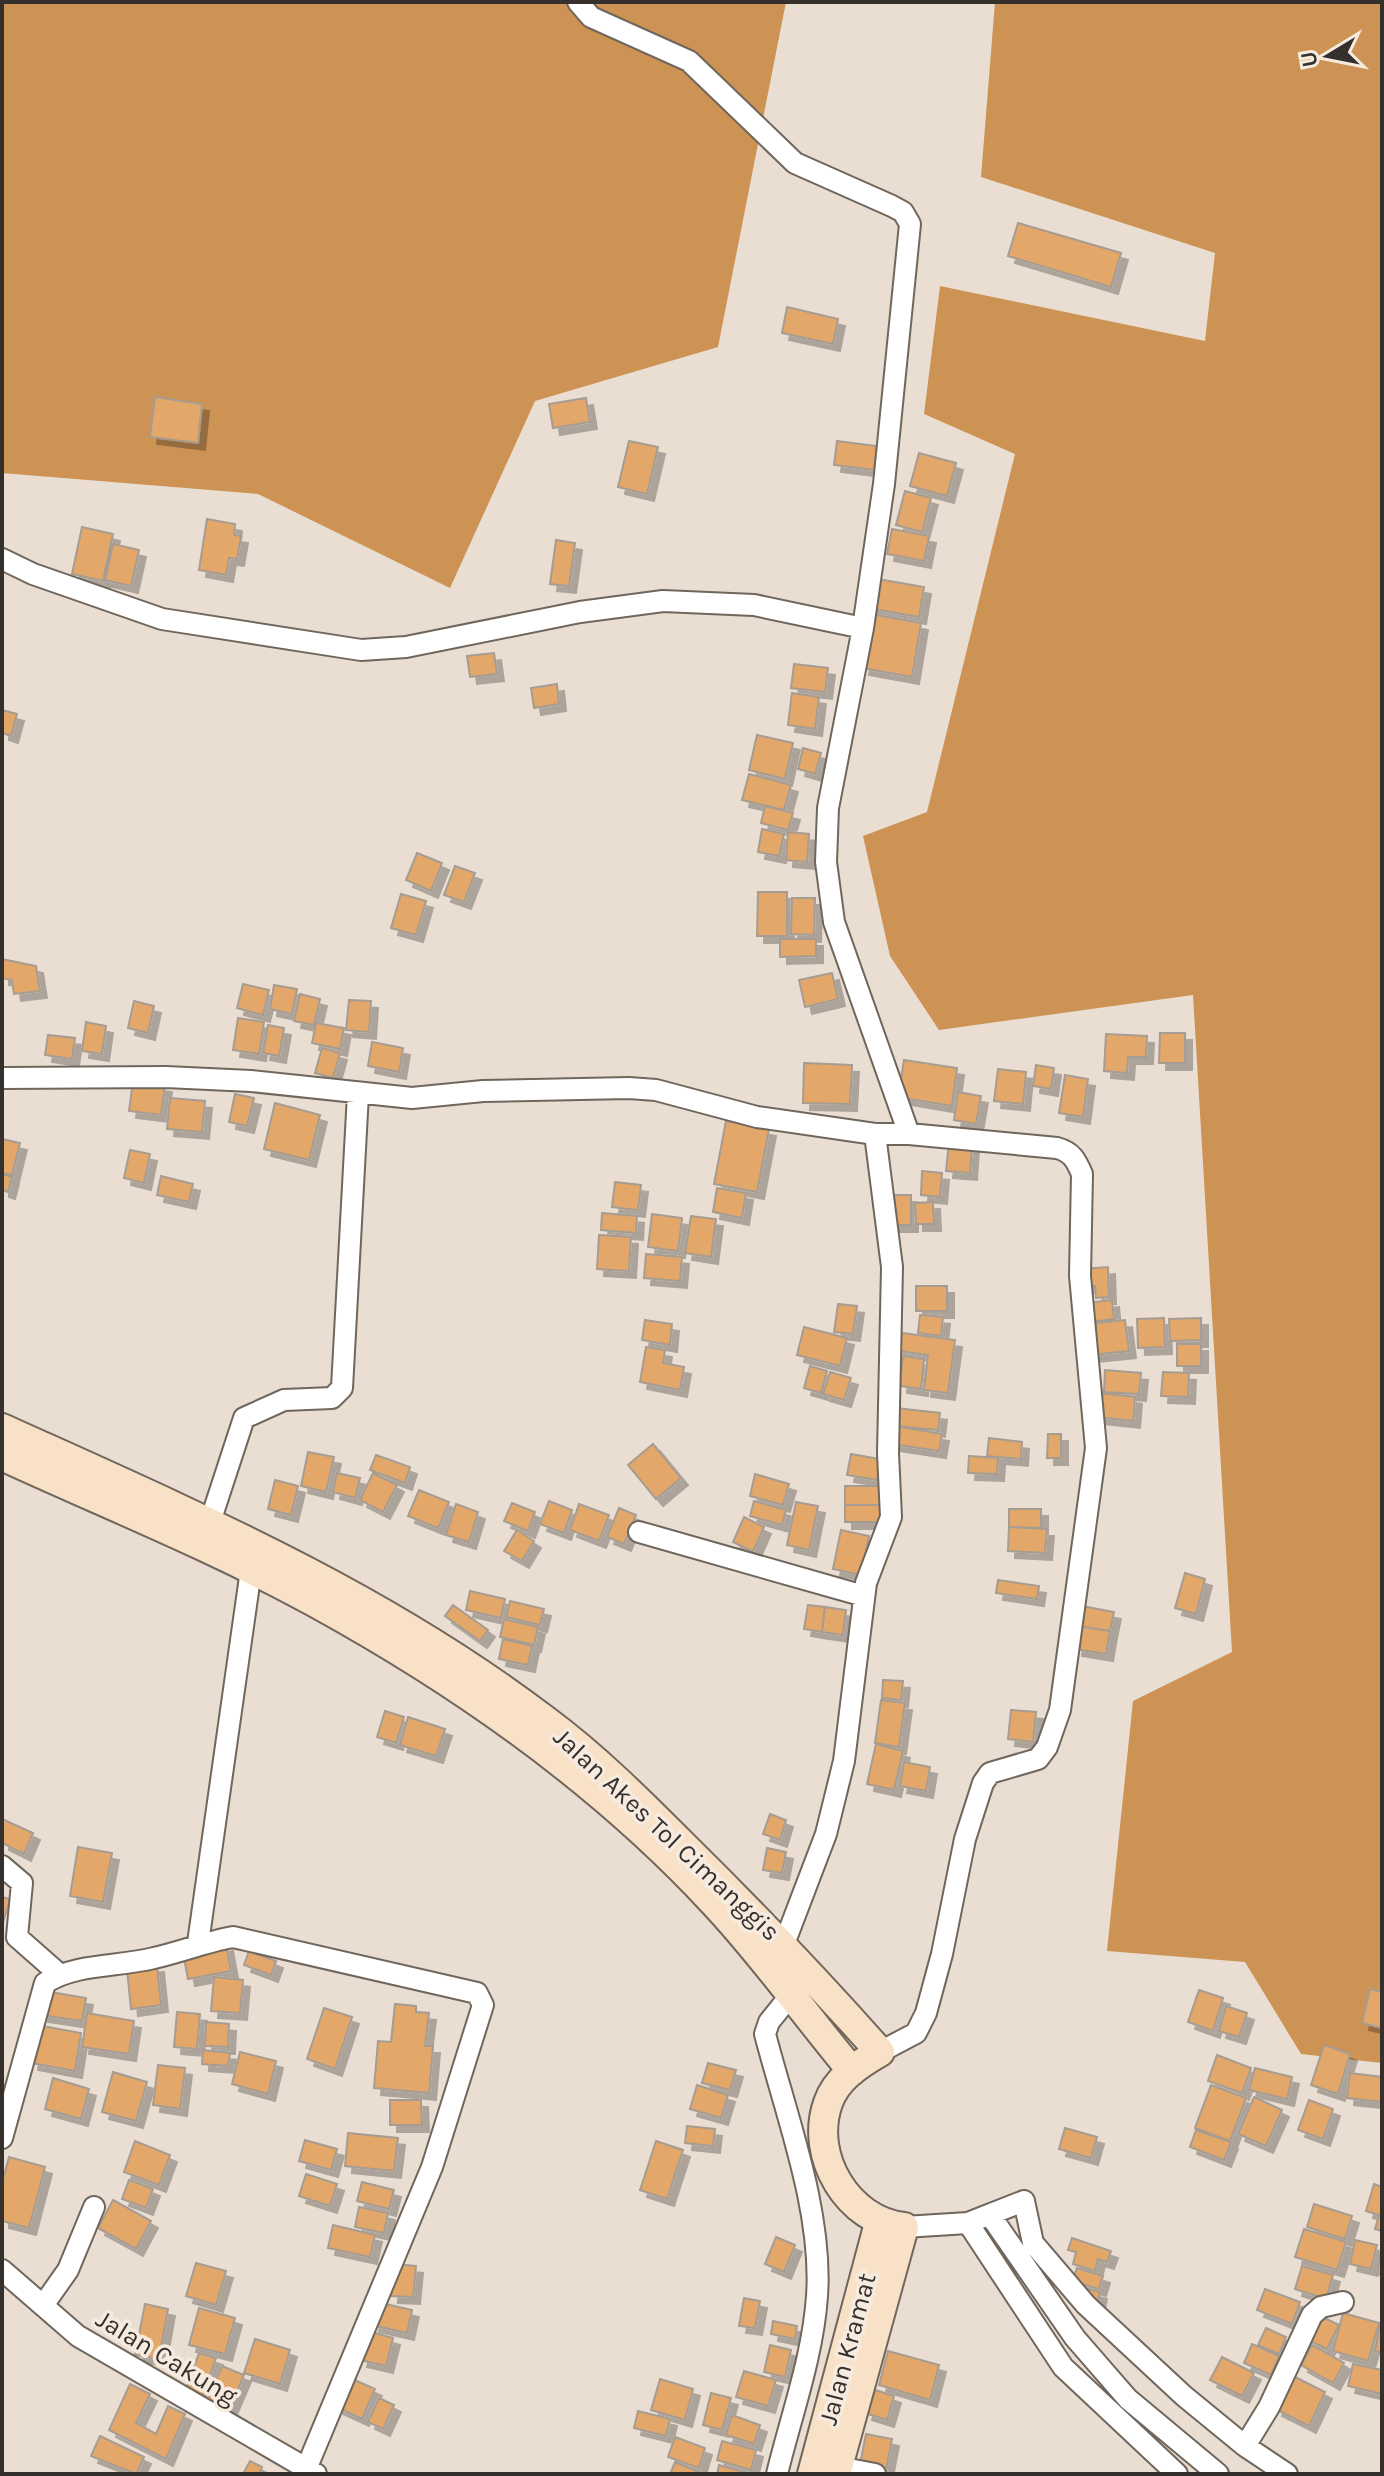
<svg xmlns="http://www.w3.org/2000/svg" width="1384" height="2476" font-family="Karla,sans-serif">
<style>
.forest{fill:#cc9354}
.building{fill:#e3a869;stroke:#a79c91;stroke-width:2;filter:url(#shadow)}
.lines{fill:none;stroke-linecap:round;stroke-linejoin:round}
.minor-casing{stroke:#70665b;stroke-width:24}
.secondary-casing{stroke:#70665b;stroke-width:32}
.minor{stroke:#fff;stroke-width:20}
.secondary{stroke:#f8e1c6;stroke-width:28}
.labels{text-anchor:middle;stroke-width:7;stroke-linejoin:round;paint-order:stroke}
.street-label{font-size:26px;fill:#35302c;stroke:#f7ebe0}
</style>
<defs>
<filter id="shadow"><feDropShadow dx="7" dy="7" stdDeviation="0" flood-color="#0004"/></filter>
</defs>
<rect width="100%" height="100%" fill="#eaded3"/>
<!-- forest -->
<path class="forest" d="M2,2H786L718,347L535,401L450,588L258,494L2,473Z
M995,2H1382V2063L1301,2054L1245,1962L1107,1951L1133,1701L1232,1652L1193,995L939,1030L890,956L863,836L927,812L1015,454L924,414L940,286L1205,341L1215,253L981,177Z"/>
<!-- building -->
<path class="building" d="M1018,223L1121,253L1111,287L1008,256Z
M787,307L838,319L833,344L782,333Z
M155,397L202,404L198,443L150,437Z
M586,398L590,422L553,428L549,404Z
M629,441L658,447L647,494L618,487Z
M837,441L877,446L874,470L834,465Z
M919,453L956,463L947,496L910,486Z
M905,491L931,498L922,532L896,525Z
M207,519L235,524L234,535L241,536L237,559L229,558L226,575L199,570Z
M82,527L113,534L103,581L72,574Z
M892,529L929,536L924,561L887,554Z
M556,540L575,543L569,586L550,584Z
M113,544L139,550L131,586L105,580Z
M872,578L924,587L919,617L867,608Z
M871,614L921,623L912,677L862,668Z
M494,653L497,674L470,677L467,656Z
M794,664L828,668L825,692L791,688Z
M557,684L559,704L534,708L531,688Z
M792,693L819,697L815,729L788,725Z
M2,710L17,714L11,736L2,733Z
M757,735L793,743L785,779L749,770Z
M803,748L821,753L815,774L798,769Z
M749,774L791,785L784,810L742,800Z
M765,806L793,813L788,830L761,823Z
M762,829L784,834L779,856L758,852Z
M788,832L809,834L807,862L786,860Z
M417,853L442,863L431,891L406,880Z
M455,866L475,873L464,902L444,895Z
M758,892H787V936H757Z
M401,894L426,901L416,935L391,928Z
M792,898H815L814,935L791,934Z
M780,939H816V956L780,957Z
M2,959L36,966L40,991L14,994L12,980L2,978Z
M832,973L838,999L805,1007L799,980Z
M243,984L269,990L263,1015L237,1008Z
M274,985L297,989L292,1014L270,1009Z
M300,994L320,999L314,1025L294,1021Z
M349,1000L371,1001L369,1032L346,1030Z
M134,1001L154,1006L148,1033L128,1028Z
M238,1018L264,1022L259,1054L233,1050Z
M86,1022L106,1026L102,1054L82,1051Z
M316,1023L344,1028L340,1049L312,1043Z
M268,1025L284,1028L279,1056L263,1053Z
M1160,1033H1185V1063H1159Z
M1106,1034L1147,1036L1146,1057H1128L1127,1073L1104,1071Z
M48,1035L75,1038L72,1059L45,1055Z
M372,1042L403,1048L399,1072L368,1066Z
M322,1048L340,1053L333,1078L315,1073Z
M904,1060L957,1068L952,1106L898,1097Z
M804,1063L852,1065L850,1104L803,1103Z
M1036,1065L1054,1068L1051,1089L1033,1086Z
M998,1069L1026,1072L1023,1104L994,1101Z
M1065,1075L1088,1079L1083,1117L1059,1113Z
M133,1081L165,1085L161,1115L129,1111Z
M958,1092L981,1096L976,1124L954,1120Z
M235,1094L254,1098L247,1126L229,1122Z
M170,1098L205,1101L202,1132L167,1129Z
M275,1103L320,1115L309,1160L264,1149Z
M726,1121L769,1129L757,1192L714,1184Z
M2,1139L20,1143L12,1175L2,1173Z
M949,1142L972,1144L970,1173L946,1171Z
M130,1150L150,1154L144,1183L124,1178Z
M922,1171L942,1173L940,1197L921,1195Z
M2,1174L12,1177L8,1192L2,1190Z
M161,1176L193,1184L189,1202L157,1195Z
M615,1182L641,1185L638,1210L612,1207Z
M717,1188L746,1193L742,1218L713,1212Z
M891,1195H911V1225H891Z
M933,1202L934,1224H916L915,1203Z
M602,1213L637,1216L636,1233L601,1230Z
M652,1214L682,1218L678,1251L648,1247Z
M691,1216L716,1219L711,1257L685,1253Z
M599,1235L631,1237L629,1271L597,1269Z
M646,1254L682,1257L680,1281L644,1278Z
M1108,1267L1109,1297L1096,1298L1095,1286H1084L1083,1269Z
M916,1286H947V1311H916Z
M1112,1300L1114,1319L1089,1322L1087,1303Z
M838,1304L857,1306L853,1334L834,1332Z
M920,1315L943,1317L941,1336L918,1333Z
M1164,1318L1165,1347L1138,1348L1137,1319Z
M1201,1318V1340L1170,1341L1169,1319Z
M645,1320L672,1324L670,1345L642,1340Z
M1125,1320L1129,1351L1091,1355L1087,1324Z
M804,1327L847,1338L840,1366L797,1355Z
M895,1332L955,1340L948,1393L924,1390L928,1355L892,1350Z
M1177,1344H1201V1366H1177Z
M646,1347L665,1350L663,1363L684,1367L680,1390L640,1382Z
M903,1356L924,1359L921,1389L900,1386Z
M810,1366L827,1371L821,1393L804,1388Z
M1105,1370L1141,1373L1139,1394L1104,1392Z
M830,1372L851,1378L844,1400L823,1394Z
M1163,1372L1189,1373L1188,1397L1161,1396Z
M1100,1393L1135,1397L1133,1421L1097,1417Z
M896,1408L940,1413L938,1430L894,1426Z
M895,1426L942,1434L939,1451L892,1444Z
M1048,1434H1061V1458H1047Z
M989,1438L1022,1442L1021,1459L987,1456Z
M653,1444L681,1478L656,1499L628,1465Z
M308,1452L334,1457L326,1492L301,1486Z
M851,1454L880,1459L877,1480L847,1475Z
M376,1455L410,1467L405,1483L370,1470Z
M969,1456L998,1458L997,1474L968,1473Z
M337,1473L360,1478L355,1498L333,1492Z
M373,1473L397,1485L383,1512L360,1500Z
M755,1474L789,1484L783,1505L750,1496Z
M275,1480L298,1486L291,1515L268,1509Z
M845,1486H881V1505H845Z
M419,1490L449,1502L438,1528L408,1516Z
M549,1501L572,1510L564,1533L540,1524Z
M754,1501L786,1510L782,1525L750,1516Z
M796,1502L818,1506L809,1550L787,1545Z
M512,1503L535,1512L528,1531L504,1521Z
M456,1504L478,1512L469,1542L446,1535Z
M579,1504L609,1515L599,1541L570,1530Z
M845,1505H881V1522H845Z
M619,1508L636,1515L624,1544L607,1537Z
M1009,1509H1041V1528L1009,1527Z
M744,1517L764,1527L753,1552L733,1542Z
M1009,1527L1047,1529L1045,1553L1008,1551Z
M517,1530L534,1541L522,1561L504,1551Z
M841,1530L869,1536L861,1575L833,1569Z
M1185,1573L1205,1579L1196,1614L1175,1608Z
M998,1580L1039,1586L1037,1599L996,1593Z
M470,1591L505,1599L501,1618L466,1610Z
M510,1601L544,1609L540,1625L506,1617Z
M453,1605L488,1630L480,1641L445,1616Z
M808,1605L825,1607L822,1632L804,1629Z
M1082,1606L1114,1612L1110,1631L1078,1626Z
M825,1607L846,1610L843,1635L822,1632Z
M504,1619L538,1627L534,1645L500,1637Z
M1078,1626L1110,1631L1106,1654L1075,1649Z
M503,1639L532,1646L528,1665L499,1659Z
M883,1680L903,1681L901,1700L882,1698Z
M881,1700L905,1703L899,1747L875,1743Z
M1011,1710L1036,1712L1033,1742L1008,1739Z
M385,1711L404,1717L396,1743L377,1737Z
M408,1717L445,1729L436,1756L400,1745Z
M876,1744L903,1751L894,1790L867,1784Z
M904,1762L930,1767L926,1791L900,1786Z
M770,1814L786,1820L780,1840L763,1834Z
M2,1819L33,1833L24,1854L2,1843Z
M78,1847L112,1853L103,1902L70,1896Z
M767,1848L786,1852L782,1873L763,1870Z
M2,1897L10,1899L2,1926Z
M226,1944L231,1971L188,1979L183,1953Z
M249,1951L276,1961L271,1975L244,1965Z
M157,1965L161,2005L131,2009L127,1969Z
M214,1977L243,1980L240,2013L211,2011Z
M1370,1989L1382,1992V2028L1362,2023Z
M1199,1990L1223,1998L1213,2031L1188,2022Z
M45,1991L86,1998L82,2021L41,2015Z
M395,2004L416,2006V2012L429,2013L425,2046H433L429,2093L374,2088L378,2041L391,2042Z
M1226,2006L1247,2013L1239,2037L1219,2031Z
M324,2008L352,2017L335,2069L307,2059Z
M177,2012L200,2014L197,2049L174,2047Z
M87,2013L134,2021L129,2054L82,2047Z
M206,2022L229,2024L228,2047L205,2046Z
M37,2025L81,2033L75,2071L31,2063Z
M1324,2045L1350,2054L1338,2094L1311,2085Z
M203,2050L230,2053L228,2066L202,2064Z
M240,2052L276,2061L268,2094L232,2084Z
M1217,2055L1251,2068L1242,2093L1208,2081Z
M708,2063L736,2070L730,2090L702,2083Z
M158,2065L185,2068L180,2109L153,2105Z
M1255,2068L1292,2077L1287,2099L1249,2090Z
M113,2072L147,2082L136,2121L102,2112Z
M1350,2073L1382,2077V2102L1347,2098Z
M53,2078L89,2089L81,2119L45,2109Z
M697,2085L728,2095L721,2118L690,2109Z
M1211,2085L1246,2098L1230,2141L1195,2128Z
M1254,2097L1282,2110L1266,2146L1238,2134Z
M390,2100H421L422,2125H390Z
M1309,2100L1333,2109L1323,2139L1298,2130Z
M687,2126L715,2129L713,2146L685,2143Z
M1065,2128L1097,2137L1091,2158L1059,2149Z
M1196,2130L1231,2142L1224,2160L1190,2147Z
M348,2133L398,2138L394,2171L345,2166Z
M305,2140L337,2149L331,2170L299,2161Z
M135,2141L170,2155L159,2185L124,2172Z
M656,2141L683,2150L667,2199L640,2190Z
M9,2157L45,2167L29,2228L2,2221V2183Z
M306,2174L337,2184L330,2206L299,2196Z
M129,2180L153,2189L146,2208L122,2199Z
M362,2182L394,2190L389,2209L357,2201Z
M1374,2184L1382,2187V2231L1375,2229L1379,2215L1366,2211Z
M113,2200L151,2221L136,2249L98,2228Z
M1314,2204L1352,2216L1345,2239L1307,2227Z
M359,2207L388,2213L384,2233L355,2227Z
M333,2225L375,2235L370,2257L328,2248Z
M1304,2229L1346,2242L1337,2270L1295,2257Z
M776,2237L795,2245L784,2272L765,2264Z
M1072,2238L1111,2251L1107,2262L1098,2259L1095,2271L1073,2264L1076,2252L1068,2250Z
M1355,2240L1377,2245L1371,2269L1350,2264Z
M1382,2244V2275L1377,2274Z
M196,2263L226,2271L216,2305L186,2296Z
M393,2264L416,2266L413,2297L391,2296Z
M1302,2266L1333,2275L1326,2299L1295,2289Z
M1077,2268L1103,2276L1099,2289L1072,2281Z
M1085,2288L1100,2292L1098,2302L1082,2298Z
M1265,2289L1300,2302L1292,2324L1257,2310Z
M744,2298L760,2301L755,2328L739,2326Z
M377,2302L412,2310L407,2333L372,2325Z
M145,2304L168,2309L159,2359L135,2355Z
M199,2308L235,2318L225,2354L189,2345Z
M1343,2313L1379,2323L1368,2361L1333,2351Z
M1316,2314L1339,2325L1327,2349L1304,2338Z
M773,2321L797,2326L795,2339L771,2334Z
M1380,2324H1382V2353L1375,2351Z
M1266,2328L1286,2337L1279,2354L1258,2345Z
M368,2331L393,2338L386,2366L360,2360Z
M255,2339L290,2350L280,2384L244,2373Z
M1252,2344L1279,2356L1271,2375L1244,2363Z
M770,2345L791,2350L785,2377L764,2372Z
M1312,2345L1344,2363L1333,2383L1301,2365Z
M888,2351L939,2365L930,2400L879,2385Z
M199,2353L216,2358L201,2401L184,2395Z
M1222,2357L1254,2373L1242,2396L1210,2380Z
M1353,2364L1382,2370V2394L1348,2386Z
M222,2366L244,2375L229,2410L207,2401Z
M744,2371L776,2380L768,2406L736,2397Z
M1291,2375L1325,2392L1309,2426L1275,2409Z
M348,2377L375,2389L362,2419L336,2407Z
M660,2379L693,2389L685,2420L651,2410Z
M130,2384L150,2394L136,2423L156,2434L168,2406L185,2414L166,2459L109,2430Z
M872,2389L894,2396L887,2420L865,2413Z
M711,2393L731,2398L722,2430L703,2425Z
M379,2398L394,2405L383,2429L368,2422Z
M638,2411L670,2419L666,2436L634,2428Z
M732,2415L760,2425L754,2444L726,2435Z
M866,2434L892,2439L886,2470L860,2464Z
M100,2436L144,2457L136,2474L91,2456Z
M675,2437L705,2448L699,2468L668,2457Z
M722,2441L756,2450L751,2470L717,2460Z
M250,2461L262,2467L259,2474H243Z
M675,2462L704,2474H670Z
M719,2465L751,2474H717Z"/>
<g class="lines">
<!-- minor casing -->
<g class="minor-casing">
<path id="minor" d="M578,2L591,17L689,61L795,163L892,206L903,212L910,224L884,484L863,628L828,808L826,862L834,922L909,1134
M2,559L33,574L162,619L361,650L406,647L580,612L663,601L754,605L863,628
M2,1078L166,1077L251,1081L412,1098L483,1091L629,1088L656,1090L757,1117L875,1134H909L1057,1148C1072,1152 1076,1160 1082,1174L1080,1276L1096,1448L1060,1710L1047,1747L1038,1759L990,1773L983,1783L965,1839L942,1954L926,2013L916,2033L880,2052
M210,1522L244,1418L284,1400L332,1398L342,1388L358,1094
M639,1532L864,1596
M2,1866L22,1883L17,1937L59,1974
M198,1943L251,1570
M784,1944L826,1834L844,1761L866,1583L891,1517L888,1453L892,1267L875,1134
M2,2138L45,1983C76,1963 119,1967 154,1958C181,1952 205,1942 233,1937L477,1993L483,2005L432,2167L304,2474
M990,2215L1075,2338L1128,2399L1218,2474
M968,2223L1063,2367L1177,2474
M904,2227L968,2223L1024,2201L1033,2243L1086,2305L1184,2396L1245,2446L1287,2474
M2,2270L78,2336L316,2474
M44,2304L68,2270L94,2207
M1245,2446L1269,2407L1312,2315L1321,2307L1343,2302
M838,2467L875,2474
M777,2474C791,2416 813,2356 817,2296C823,2212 786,2115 765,2034L769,2022L790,1996"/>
</g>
<!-- secondary casing -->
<g class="secondary-casing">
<path id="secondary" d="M2,1428C190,1513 380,1594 545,1720C595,1757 640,1802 684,1846C752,1913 817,1981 880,2052C859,2064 836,2079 828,2103C809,2156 848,2221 904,2227L836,2474
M2,1456C106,1504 214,1547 314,1602C460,1682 600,1780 714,1903C763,1955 806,2016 852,2071
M812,2474L879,2223"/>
</g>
<!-- minor -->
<use href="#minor" class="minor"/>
<!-- secondary -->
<use href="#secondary" class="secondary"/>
</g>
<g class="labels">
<!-- street labels -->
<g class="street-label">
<text transform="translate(667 1834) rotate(43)" y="9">Jalan Akes Tol Cimanggis</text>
<text transform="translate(847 2349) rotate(-75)" y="9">Jalan Kramat</text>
<text transform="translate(167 2357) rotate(31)" y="9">Jalan Cakung</text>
</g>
</g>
<!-- border -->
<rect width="1384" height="2476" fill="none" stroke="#35302c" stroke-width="8"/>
<!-- north arrow -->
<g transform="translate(1328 56) rotate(260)" stroke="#f7ebe0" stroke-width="6" paint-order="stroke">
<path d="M0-6L14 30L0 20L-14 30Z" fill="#35302c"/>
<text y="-12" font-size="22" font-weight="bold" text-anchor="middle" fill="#35302c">U</text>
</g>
</svg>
